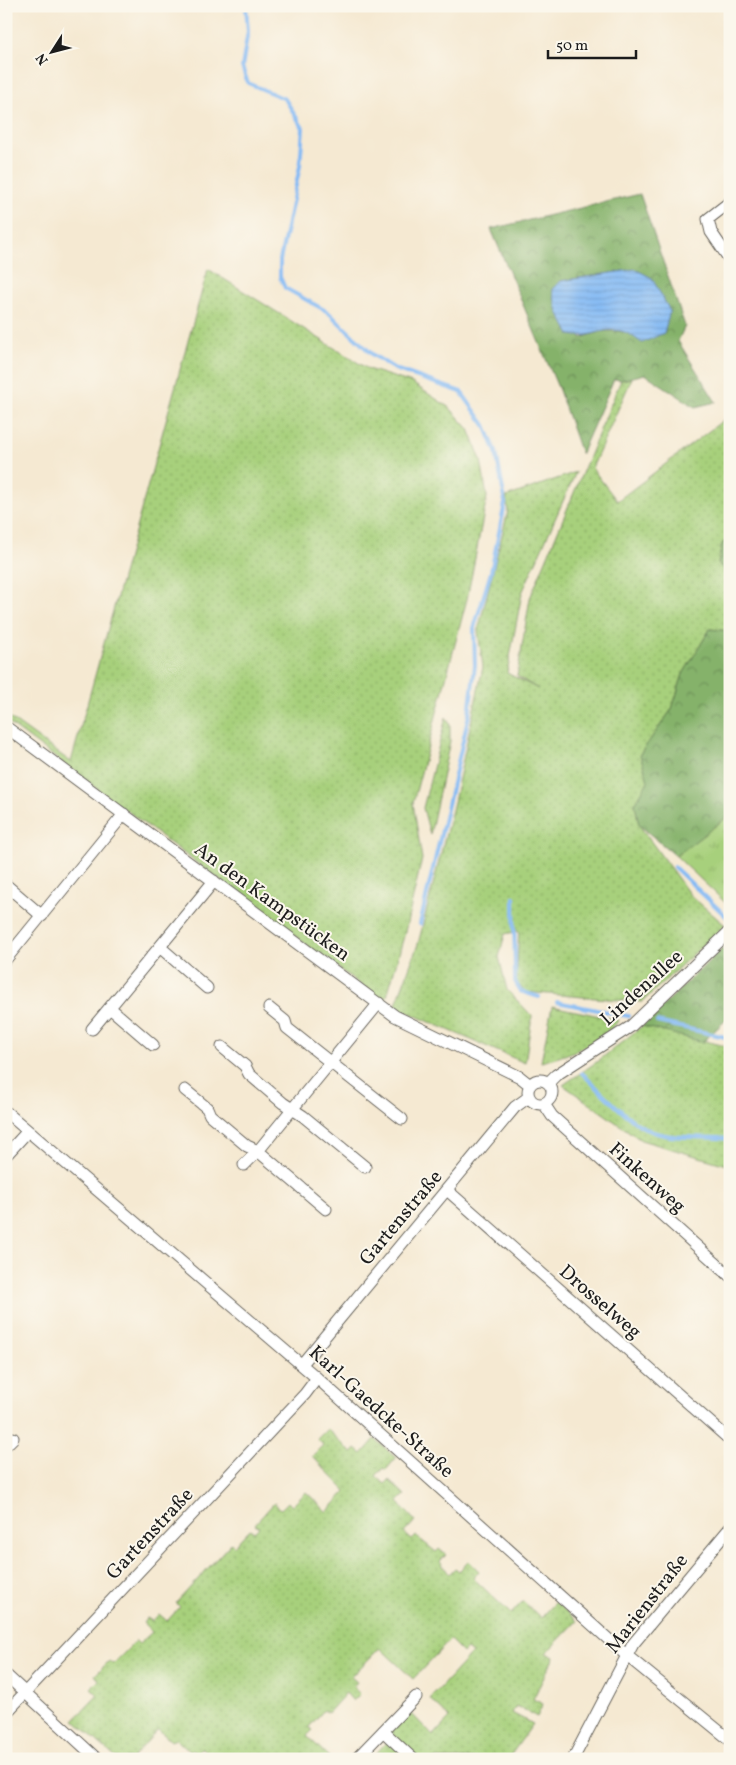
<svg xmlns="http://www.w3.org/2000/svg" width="736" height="1765" font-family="Vollkorn,serif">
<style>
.grass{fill:url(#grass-dots);stroke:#62764c}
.forest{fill:url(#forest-crowns);stroke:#506744;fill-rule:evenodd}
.park{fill:url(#park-tufts);stroke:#62764c}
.water{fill:url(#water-rules);stroke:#516c88}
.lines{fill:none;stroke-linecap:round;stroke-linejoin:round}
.stream{stroke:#86bbf4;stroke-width:4}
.street-casing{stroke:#68645c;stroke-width:13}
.street{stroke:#fff;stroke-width:11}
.labels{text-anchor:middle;stroke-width:4;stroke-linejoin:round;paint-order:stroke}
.street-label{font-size:20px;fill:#1c1c1c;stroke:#fbf7ec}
</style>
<defs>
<pattern id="grass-dots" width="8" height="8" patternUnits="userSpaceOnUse" patternTransform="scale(1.25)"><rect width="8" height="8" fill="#a7d07b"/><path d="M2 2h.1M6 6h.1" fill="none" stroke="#8fb26a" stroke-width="1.8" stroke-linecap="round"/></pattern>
<pattern id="forest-crowns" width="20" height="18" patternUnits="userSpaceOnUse" patternTransform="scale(1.25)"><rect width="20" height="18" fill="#85b26b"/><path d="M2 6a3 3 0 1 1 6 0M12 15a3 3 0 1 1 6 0" fill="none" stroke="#6c9057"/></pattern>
<pattern id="park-tufts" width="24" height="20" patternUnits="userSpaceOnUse" patternTransform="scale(1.25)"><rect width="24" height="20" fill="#a7d07b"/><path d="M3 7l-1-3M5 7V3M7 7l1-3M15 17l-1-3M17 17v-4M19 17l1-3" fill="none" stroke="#8fb26a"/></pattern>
<pattern id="water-rules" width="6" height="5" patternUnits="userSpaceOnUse" patternTransform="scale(1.25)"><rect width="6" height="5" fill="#86bbf4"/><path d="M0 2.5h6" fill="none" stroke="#73a0d1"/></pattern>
</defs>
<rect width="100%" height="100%" fill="#fbf7ec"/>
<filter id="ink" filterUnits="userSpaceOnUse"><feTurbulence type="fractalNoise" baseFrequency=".02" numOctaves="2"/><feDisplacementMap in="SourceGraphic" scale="10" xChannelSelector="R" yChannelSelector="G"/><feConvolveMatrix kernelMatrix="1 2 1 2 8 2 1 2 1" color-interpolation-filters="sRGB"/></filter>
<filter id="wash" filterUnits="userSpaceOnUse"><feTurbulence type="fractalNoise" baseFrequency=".0096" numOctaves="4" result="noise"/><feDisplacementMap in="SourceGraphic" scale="20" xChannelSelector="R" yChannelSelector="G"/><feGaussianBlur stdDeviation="1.12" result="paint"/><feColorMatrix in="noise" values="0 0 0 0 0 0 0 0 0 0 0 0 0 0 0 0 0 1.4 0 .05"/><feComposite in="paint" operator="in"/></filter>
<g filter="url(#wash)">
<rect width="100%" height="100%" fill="#f5e9d2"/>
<!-- grass -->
<path class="grass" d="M208,269L368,369L412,383L450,408L469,429L481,460L487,497L467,599L413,803L422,859L404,936L387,996L381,1000L6,721V715L71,762Z
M632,378L592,468L617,501L726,418L730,423V537L722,544L718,564L730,575V631L710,629L683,674L672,709L640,754L649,781L635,804L639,825L690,895L725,925L642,1002L525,992L516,982L519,931L505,934L499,957L507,990L532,1016L525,1063L395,1007L418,944L454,802L483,667L478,631L508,511L506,497L576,472L522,593L507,673L538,689L517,676L530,598L621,380Z
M446,717L450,725V741L430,835L423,808Z
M552,1006L619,1020C602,1042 567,1056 541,1062Z
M642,1026L730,1047V1166L641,1140L563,1085L598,1061Z
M327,1429L352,1453L356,1449L362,1454L375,1439L396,1458L386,1470L383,1468L376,1476L385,1484L389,1480L405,1495L398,1502L415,1521L404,1533L412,1540L416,1536L436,1552L439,1549L446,1555L440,1561L449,1574L455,1568L459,1571L469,1561L479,1571L473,1578L511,1614L523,1601L541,1618L556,1602L577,1621L546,1653L554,1657L533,1699L543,1704L537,1717L516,1706L512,1713L533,1724L508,1759H414L388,1734L408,1710L433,1736L450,1718L430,1699L472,1653L467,1649L463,1653L450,1640L413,1679L380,1648L351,1677L357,1682L353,1687L360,1694L353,1701L346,1693L328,1713L324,1710L309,1727L313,1730L307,1736L331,1759H210L212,1756L202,1748L196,1754L192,1750L190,1752L176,1739L171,1741L158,1729L132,1759H117L74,1720L98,1695L91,1688L99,1680L95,1675L109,1661L113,1664L136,1641L139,1644L152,1632L143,1623L147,1618L152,1621L159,1614L167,1621L180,1607L176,1603L231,1543L234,1546L250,1529L254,1532L259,1527L255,1524L274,1503L281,1509L288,1502L292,1506L306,1492L327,1512L346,1491L312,1456L323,1445L317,1439Z
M390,1738L413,1759H371Z"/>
<!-- forest -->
<path class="forest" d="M640,194L685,326L678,341L716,402L695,407L645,374L621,380L614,379L581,454L559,390L491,229ZM636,269L622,331H602L581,338L561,281Z
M730,537V575L718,564L722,544Z
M710,629L730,631V815L676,856L639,825L635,804L648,781L640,754L672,709L683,674Z
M730,941V1016L703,1042L642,1026Z"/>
<!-- park -->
<path class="park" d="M730,815V907L676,856Z"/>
<!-- water -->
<path class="water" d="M635,269L652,278L670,311L664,333L642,343C636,339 628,332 621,331C602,326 590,340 570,335L558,312L552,289L561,281Z"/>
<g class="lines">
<!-- stream -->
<path class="stream" d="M246,6L248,31L242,67L248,83L285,99L303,128L300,166L280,260V277L285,288L328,312L373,355L395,369L461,392L485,425L496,452L503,490
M674,867L728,918
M514,897L515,981L520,991L539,997
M420,924L469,715L475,665L474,628L491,572L505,503L503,494
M557,1002L628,1016
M657,1022L730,1038
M582,1073C601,1091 629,1123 653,1132C677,1140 705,1136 730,1139"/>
</g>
</g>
<g filter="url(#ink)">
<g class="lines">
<!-- street casing -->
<g class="street-casing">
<path id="street" d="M730,202L708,219L711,232L730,260
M6,727L395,1016L520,1077L530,1085
M6,885L42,916
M161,948L207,988
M6,959L124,814
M110,1008L153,1045
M269,1008L285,1021L287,1028L402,1119
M92,1029L214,881
M222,1047L245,1066L249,1074L283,1103L303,1116L365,1167
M528 1092a12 12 0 1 1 24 0a12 12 0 1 1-24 0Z
M548,1083L556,1075L630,1027L730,931
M185,1090L207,1108L210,1115L247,1146L258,1151L326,1209
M544,1104L552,1116L730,1276
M6,1112L317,1378L626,1655L730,1740
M6,1155L28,1131
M244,1165L258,1151L379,1003
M447,1190L730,1440
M302,1364L515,1107L529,1097
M6,1445L13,1438
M6,1675L97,1759
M6,1713L305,1394L317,1378
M383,1731L413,1759
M356,1759L416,1697
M573,1759L633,1644L730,1528"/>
</g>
<!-- street -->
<use href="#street" class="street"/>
</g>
</g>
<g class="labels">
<!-- street labels -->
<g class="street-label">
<text transform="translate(273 901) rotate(36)" y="7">An den Kampstücken</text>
<text transform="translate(641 987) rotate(-42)" y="7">Lindenallee</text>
<text transform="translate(648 1177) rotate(42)" y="7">Finkenweg</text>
<text transform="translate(400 1217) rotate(-50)" y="7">Gartenstraße</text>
<text transform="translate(601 1301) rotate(41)" y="7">Drosselweg</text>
<text transform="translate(382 1411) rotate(42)" y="7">Karl-Gaedcke-Straße</text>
<text transform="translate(149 1533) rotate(-47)" y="7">Gartenstraße</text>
<text transform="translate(646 1603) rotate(-52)" y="7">Marienstraße</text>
</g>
</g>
<!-- margin -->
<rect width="736" height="1765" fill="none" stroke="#fbf7ec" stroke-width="25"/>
<!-- north arrow -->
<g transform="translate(52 52) rotate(234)" stroke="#fbf7ec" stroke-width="4" paint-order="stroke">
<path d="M0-4L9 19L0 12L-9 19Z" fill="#1c1c1c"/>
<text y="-8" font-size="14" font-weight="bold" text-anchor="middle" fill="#1c1c1c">N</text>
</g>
<!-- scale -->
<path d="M548 50v8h88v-8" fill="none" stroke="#1c1c1c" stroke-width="2.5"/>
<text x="556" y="50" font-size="15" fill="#1c1c1c" stroke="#fbf7ec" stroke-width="4" paint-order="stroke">50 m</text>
</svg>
